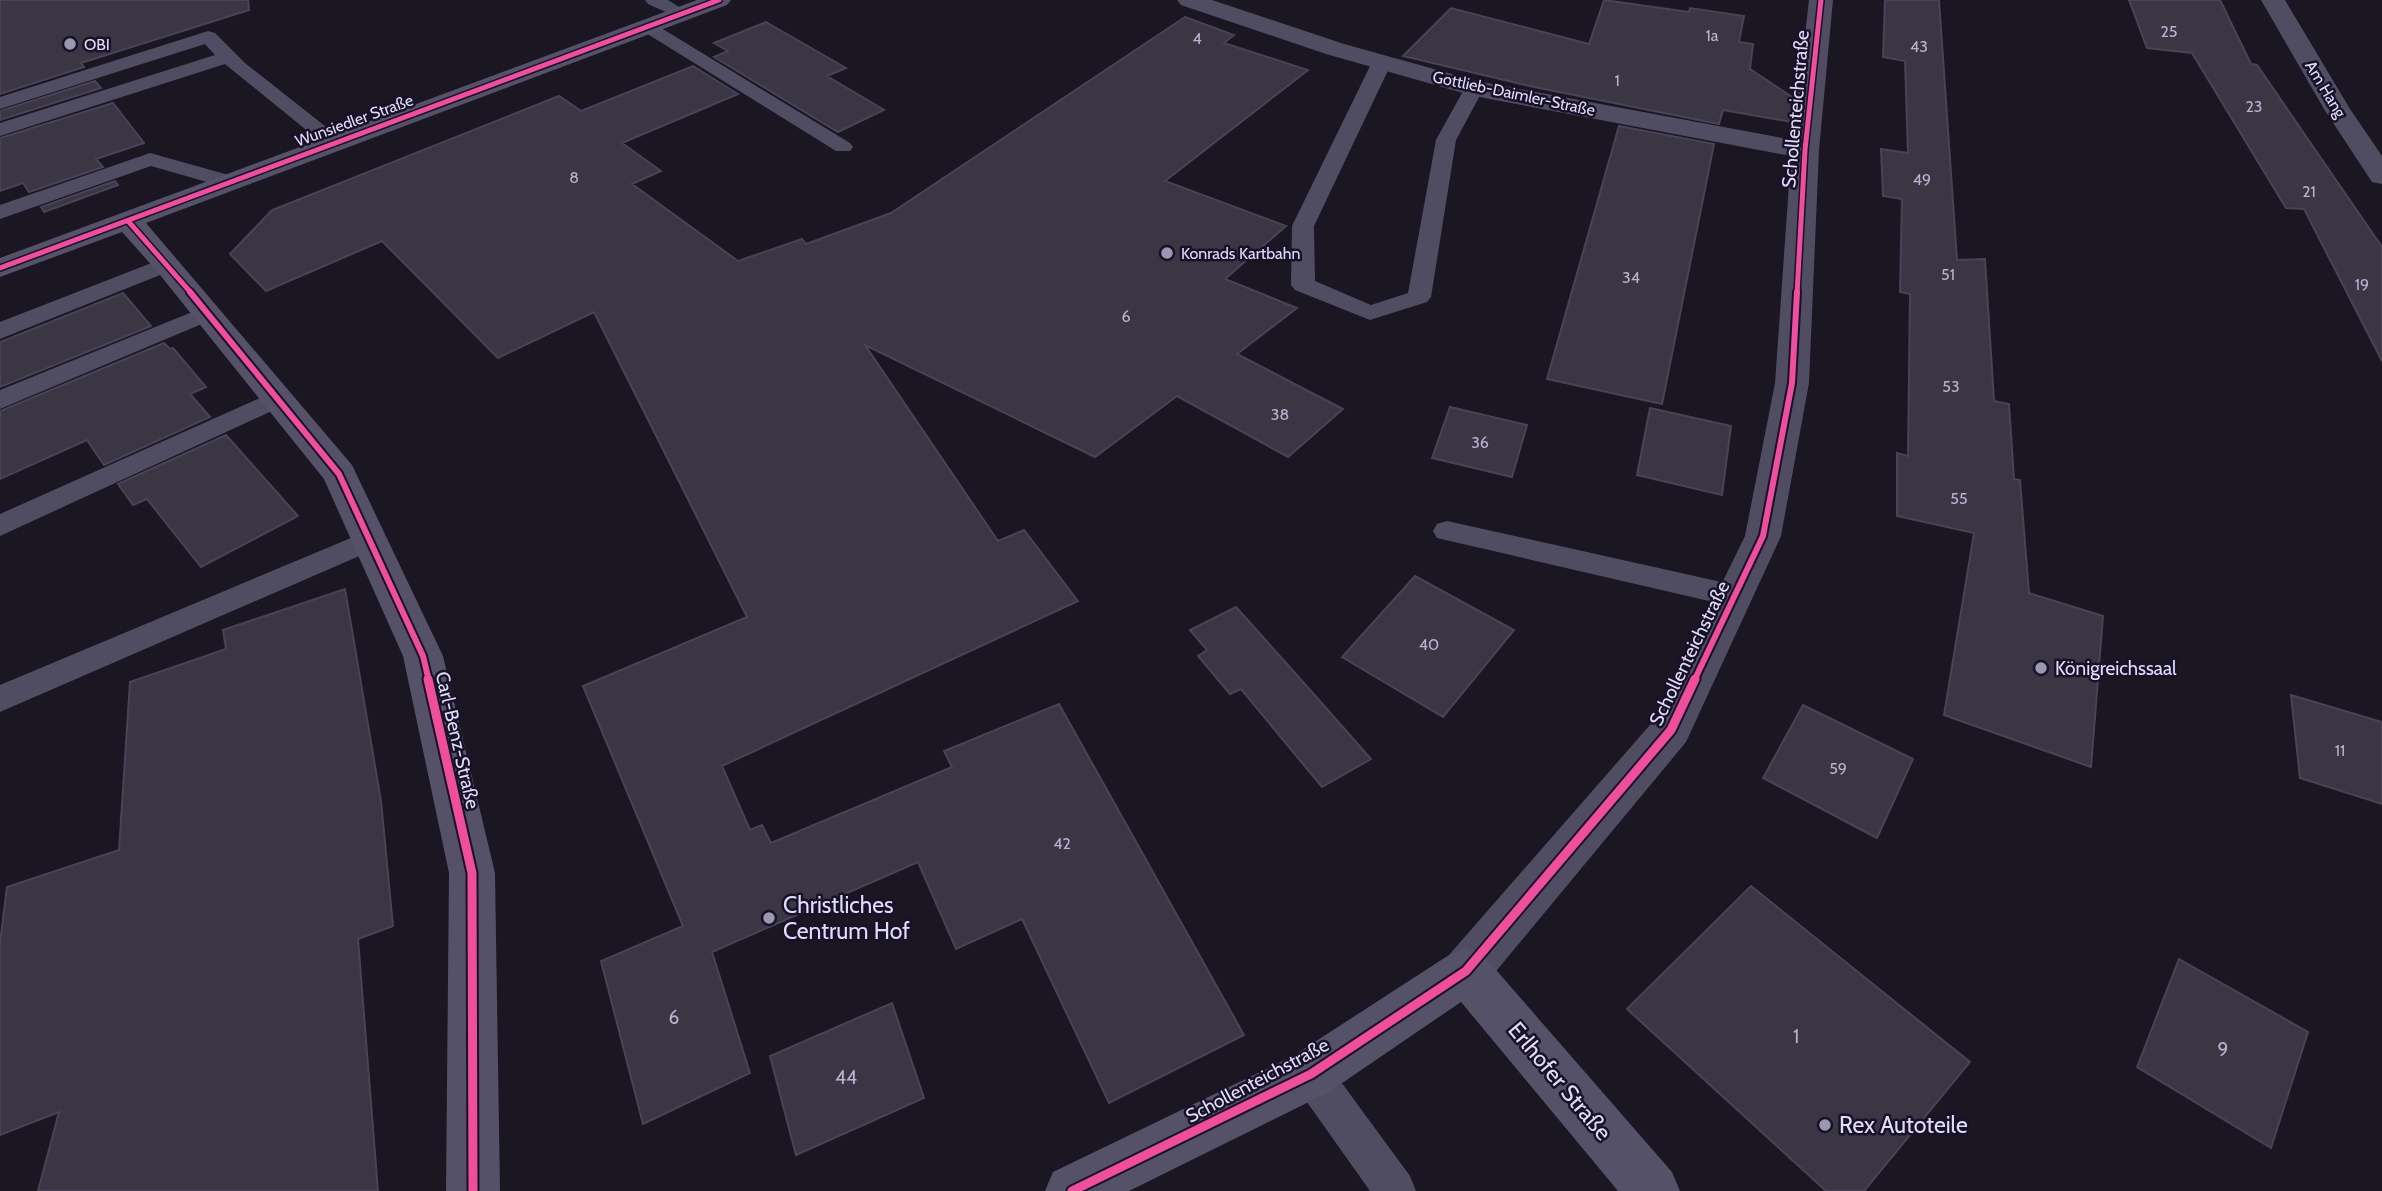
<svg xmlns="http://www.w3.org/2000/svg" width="2382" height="1191" font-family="Cabin,sans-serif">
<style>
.building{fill:#3a3644;stroke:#484356;stroke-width:2}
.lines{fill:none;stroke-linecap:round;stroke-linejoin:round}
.lane{fill:#504d63;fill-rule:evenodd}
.street{fill:#504d63;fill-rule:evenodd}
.secondary{fill:#545169;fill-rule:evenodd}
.cycleway-far2-casing{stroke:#181228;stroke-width:8}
.cycleway-far1-casing{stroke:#181228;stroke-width:10}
.cycleway-casing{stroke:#181228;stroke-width:13}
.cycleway-far2{stroke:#ef4d9e;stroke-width:5}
.cycleway-far1{stroke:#ef4d9e;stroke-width:6}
.cycleway{stroke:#ef4d9e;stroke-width:9}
.poi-dot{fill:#9c97b0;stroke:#181228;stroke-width:2.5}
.labels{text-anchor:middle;stroke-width:5;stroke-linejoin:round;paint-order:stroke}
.number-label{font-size:16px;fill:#b8b2ce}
.far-poi-label{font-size:16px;fill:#e2dcfc;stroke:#181228;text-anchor:start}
.far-street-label{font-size:16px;fill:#e2dcfc;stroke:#181228}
.street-label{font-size:19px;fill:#e2dcfc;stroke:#181228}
.poi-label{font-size:19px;fill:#e2dcfc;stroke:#181228;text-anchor:start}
.near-number-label{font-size:19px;fill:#b8b2ce}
.near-poi-label{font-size:23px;fill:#e2dcfc;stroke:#181228;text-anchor:start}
.near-street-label{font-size:23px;fill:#e2dcfc;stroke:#181228}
</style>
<rect width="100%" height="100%" fill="#1a1723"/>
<!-- building -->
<path class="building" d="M0,0H248L249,10L81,63L84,67L0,94Z
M1604,0L1689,12L1690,8L1744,16L1739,42L1753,44L1750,69L1795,99L1792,122L1723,110L1719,124L1534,87L1403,56L1451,8L1589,44Z
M1885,0H1939L1957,260L1985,259L1994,401L2009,404L2014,479L2020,480L2029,593L2103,616L2091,767L1944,715L1974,533L1897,516V453L1908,456L1910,294L1900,292L1902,199L1883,196L1881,149L1908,153L1905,61L1883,57Z
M2129,0H2220L2251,64L2257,65L2382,247V361L2304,209L2286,208L2192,53L2147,48Z
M1185,17L1234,35L1224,43L1308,70L1165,181L1286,226L1225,279L1297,308L1237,354L1343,409L1288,457L1177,396L1095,457L865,345L998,541L1024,530L1078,601L722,766L750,830L762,825L771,843L952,767L944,751L1059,704L1244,1035L1109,1103L1022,919L956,949L918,862L712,952L750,1073L643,1124L601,961L683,926L583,686L747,617L594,312L498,358L382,241L266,291L230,254L272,210L559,96L581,111L693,66L738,94L622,143L661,171L632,184L738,261L802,239L806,244L891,213Z
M766,22L846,68L827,76L884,110L838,132L714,57L728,51L714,43Z
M95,81L101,88L0,120V111Z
M113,103L144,143L96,159L103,167L29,192L23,183L0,191V138Z
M1619,126L1714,144L1662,404L1547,379Z
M115,181L118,185L44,212L41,207Z
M123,293L151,326L0,387V342Z
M164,343L170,349L173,348L206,387L190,394L210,417L104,465L87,440L0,479V411Z
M1450,407L1527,425L1512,477L1432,458Z
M1650,408L1731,426L1722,495L1637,475Z
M226,435L298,516L201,567L147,499L133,505L118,484Z
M1415,576L1514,630L1443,717L1342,657Z
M345,589L381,801L393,926L358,939L378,1191H38L59,1112L0,1135V943L7,887L119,850L130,682L226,649L223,630Z
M1236,607L1311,691L1371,759L1322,787L1241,689L1230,694L1198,656L1207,650L1190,630Z
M2291,695L2382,722V804L2300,778Z
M1803,705L1913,759L1877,838L1763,778Z
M1751,886L1970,1062L1864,1191H1826L1627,1009Z
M2179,959L2308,1032L2271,1148L2137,1067Z
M892,1003L924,1098L796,1155L770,1056Z"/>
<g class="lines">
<!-- lane -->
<path class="lane" d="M645,0H668L690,14L681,19L648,4Z
M648,20L850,143L853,147L850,151H836L641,30L639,26L641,22Z
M208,31L215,33L245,63L340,138L343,142L340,146H326L225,64L0,136V123L215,55L205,44L0,109V97Z
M1382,56L1392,62L1314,226L1315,281L1371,305L1408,293L1436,140L1467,84H1481L1484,88L1456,140L1431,297L1427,302L1370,320L1295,290L1291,285L1292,226L1372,62Z
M150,153L236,177L239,182L236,187L228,188L151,166L0,219V205Z
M167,257L175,259L179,264L175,269L0,339V322Z
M207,306L216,308L219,313L216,318L0,409V390Z
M278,390L287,392L291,398L287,404L0,536V514Z
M1447,521L1735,585L1746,588L1750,596L1746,604L1735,607L1437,538L1433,531L1437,524Z
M370,530L380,533L384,540L380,547L0,712V685Z
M1311,1055L1325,1060L1410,1176L1416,1191H1370L1297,1088L1291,1074L1297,1060Z"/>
<!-- street -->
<path class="street" d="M1177,0H1212L1344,44L1477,81L1793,140L1809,0H1833L1819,150L1809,383L1781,536L1686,742L1483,987L1466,994L1449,987L1442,971L1449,955L1656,718L1745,536L1775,383L1791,156L1474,96L1326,54L1181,5Z
M2261,0H2285L2350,109L2382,156V184L2372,182L2324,109Z"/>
<!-- secondary -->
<path class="secondary" d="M697,0H731L727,5L146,223L352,465L443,656L495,873L500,1191H446L449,873L403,656L324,479L156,270L122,232L0,277V258Z
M1466,948L1483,955L1672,1172L1680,1191H1618L1461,1002L1329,1092L1129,1191H1045L1053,1172L1293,1056L1449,955Z"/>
<!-- cycleway-far2 casing -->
<g class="cycleway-far2-casing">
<path id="cycleway-far2" d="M128,221L192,294
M0,268L719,0
M1797,294L1805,150L1821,0"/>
</g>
<!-- cycleway-far1 casing -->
<g class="cycleway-far1-casing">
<path id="cycleway-far1" d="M190,292L339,474L423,656L429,681
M1694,681L1763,536L1792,383L1797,292"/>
</g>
<!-- cycleway casing -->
<g class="cycleway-casing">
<path id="cycleway" d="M428,679L472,873L473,1191
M1072,1191L1311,1074L1466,971L1671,730L1695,679"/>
</g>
<!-- cycleway-far2 -->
<use href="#cycleway-far2" class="cycleway-far2"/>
<!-- cycleway-far1 -->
<use href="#cycleway-far1" class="cycleway-far1"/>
<!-- cycleway -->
<use href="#cycleway" class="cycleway"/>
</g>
<!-- markers -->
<g class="poi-dot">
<circle cx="70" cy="44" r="7"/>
<circle cx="1167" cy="253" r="7"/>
<circle cx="2041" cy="668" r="7"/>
<circle cx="769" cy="918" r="7"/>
<circle cx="1825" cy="1125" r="7"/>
</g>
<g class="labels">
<!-- number labels -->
<g class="number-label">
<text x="2169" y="37">25</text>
<text x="1712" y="41">1a</text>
<text x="1197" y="44">4</text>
<text x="1919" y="52">43</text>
<text x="1617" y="86">1</text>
<text x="2254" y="112">23</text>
<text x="574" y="183">8</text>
<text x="1922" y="185">49</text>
<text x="2309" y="197">21</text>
<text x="1948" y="280">51</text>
<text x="1631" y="283">34</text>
<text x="2362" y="290">19</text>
<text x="1126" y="322">6</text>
<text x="1951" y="392">53</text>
<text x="1280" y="420">38</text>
<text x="1480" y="448">36</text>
<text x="1959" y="504">55</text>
<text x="1429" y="650">40</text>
<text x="2340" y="756">11</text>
<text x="1838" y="774">59</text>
<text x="1062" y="849">42</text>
</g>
<!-- far-poi labels -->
<g class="far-poi-label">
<text x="84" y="50">OBI</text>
<text x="1181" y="259">Konrads Kartbahn</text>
</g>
<!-- far-street labels -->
<g class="far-street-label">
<text transform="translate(2326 89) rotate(59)" y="6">Am Hang</text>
<text transform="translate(1514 93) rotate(12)" y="6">Gottlieb-Daimler-Straße</text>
<text transform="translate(354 120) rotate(-20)" y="6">Wunsiedler Straße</text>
</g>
<!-- street labels -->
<g class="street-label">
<text transform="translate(1795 109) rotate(-85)" y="7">Schollenteichstraße</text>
<text transform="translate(1689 653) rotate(-64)" y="7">Schollenteichstraße</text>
<text transform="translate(458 740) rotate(77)" y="7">Carl-Benz-Straße</text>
<text transform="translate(1257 1080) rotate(-28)" y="7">Schollenteichstraße</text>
</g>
<!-- poi labels -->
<g class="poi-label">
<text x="2055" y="675">Königreichssaal</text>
</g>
<!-- near-number labels -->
<g class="near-number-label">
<text x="674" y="1024">6</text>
<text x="1796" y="1043">1</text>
<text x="2223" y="1056">9</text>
<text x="846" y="1084">44</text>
</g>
<!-- near-poi labels -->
<g class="near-poi-label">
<text x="783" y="913">Christliches<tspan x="783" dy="26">Centrum Hof</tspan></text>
<text x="1839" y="1133">Rex Autoteile</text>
</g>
<!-- near-street labels -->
<g class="near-street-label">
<text transform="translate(1560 1081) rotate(50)" y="8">Erlhofer Straße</text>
</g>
</g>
</svg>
